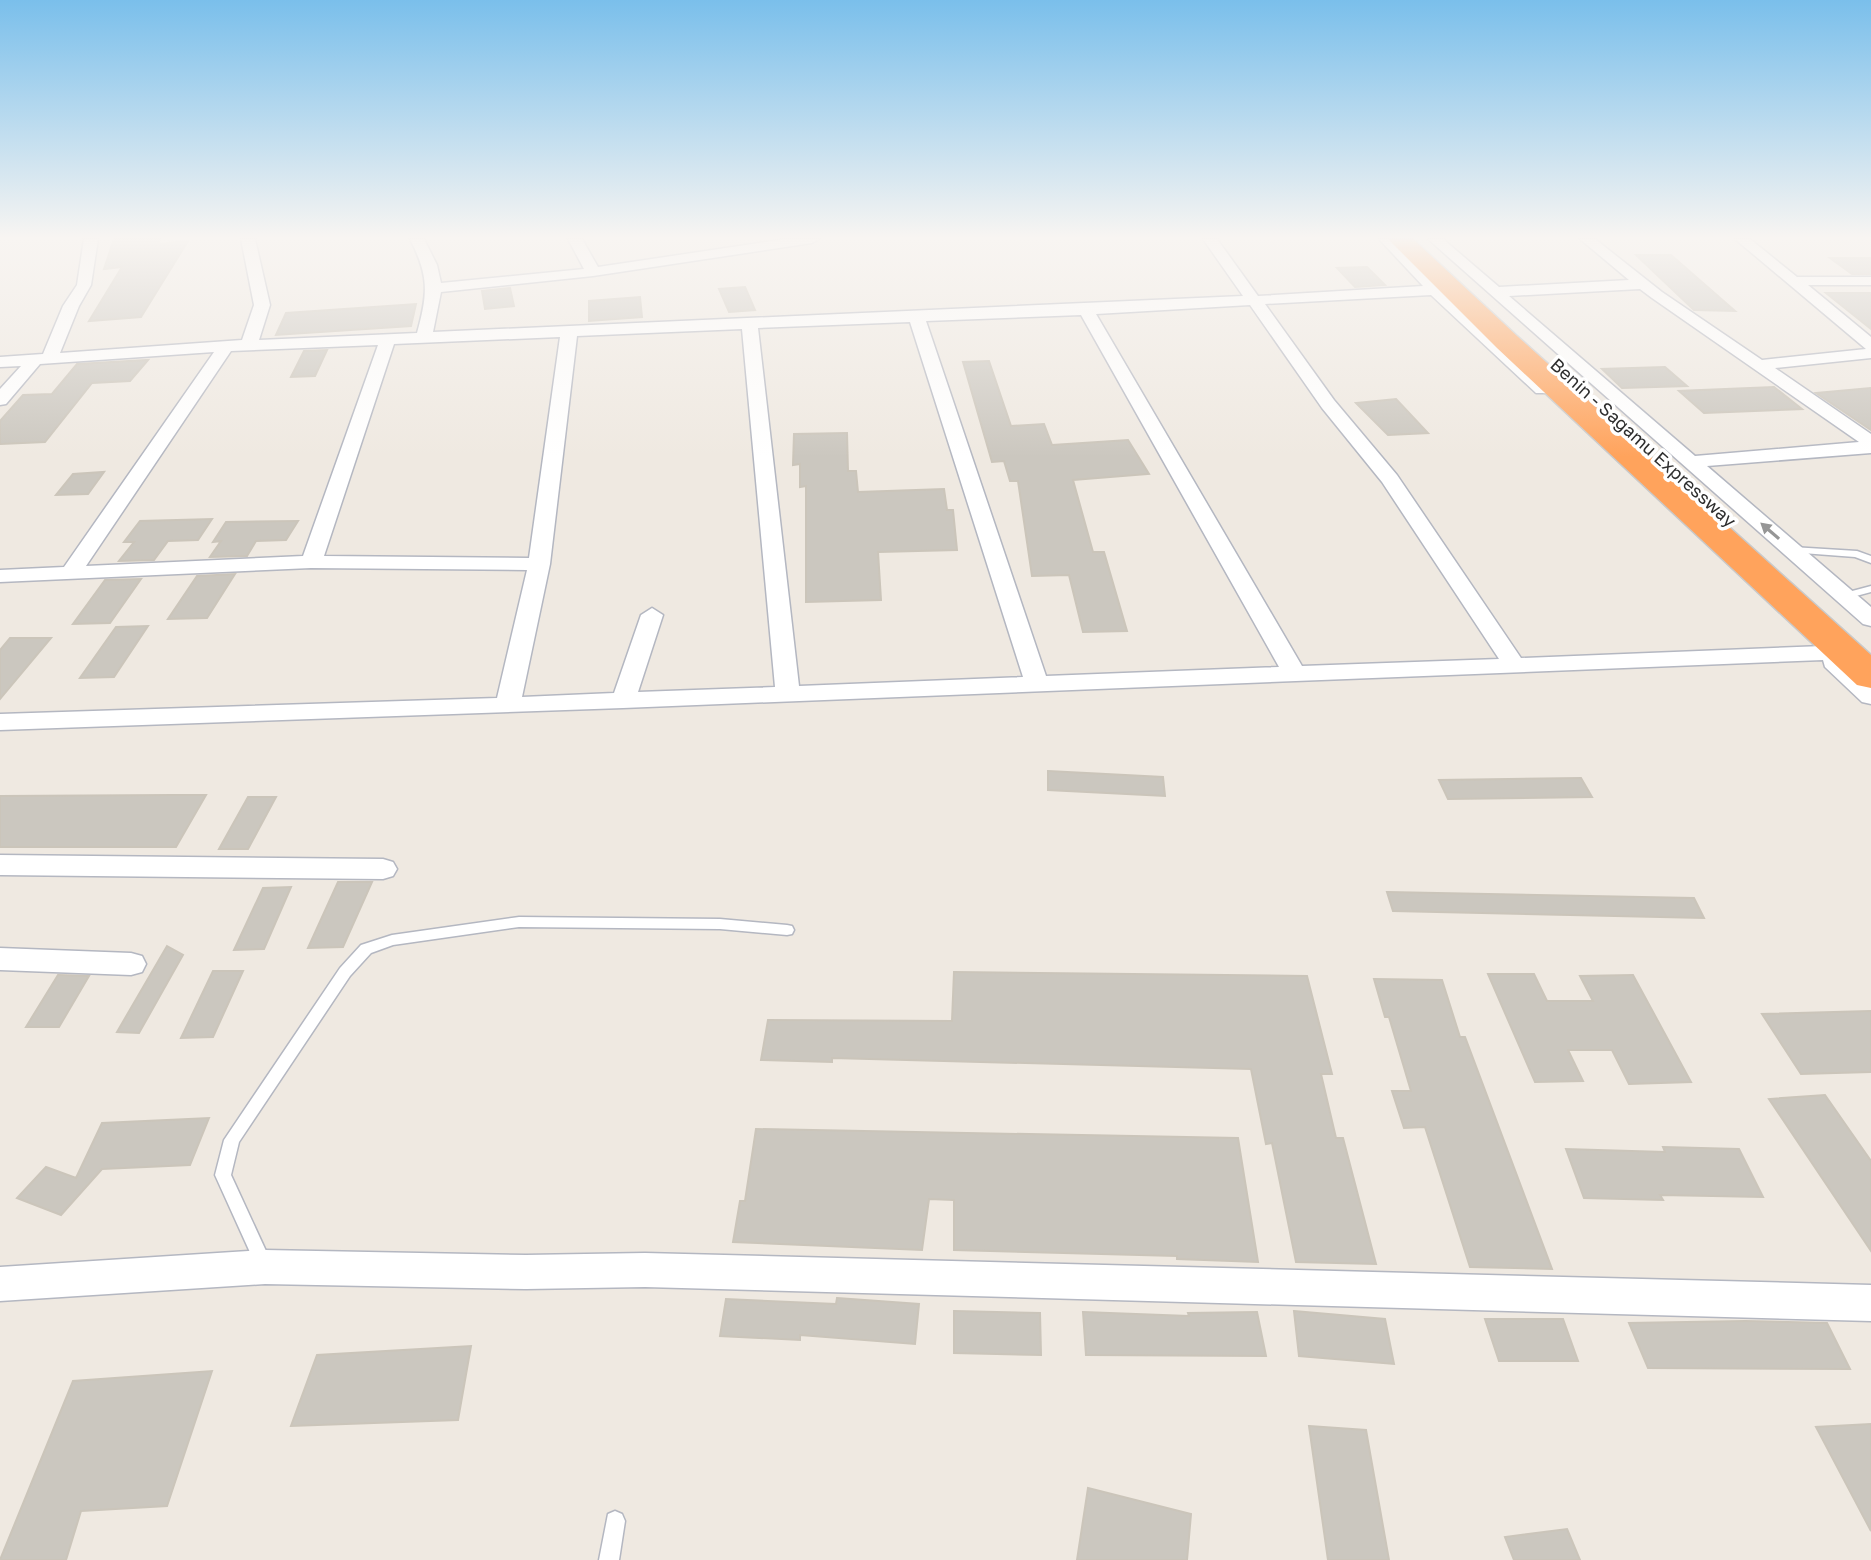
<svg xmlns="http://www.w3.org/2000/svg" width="1871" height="1560" font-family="'Golos Text',sans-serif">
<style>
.building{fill:#cbc7bf;stroke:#cbc5ba;stroke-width:2}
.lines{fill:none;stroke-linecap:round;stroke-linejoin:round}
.lane-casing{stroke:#b4b7c1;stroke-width:3}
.street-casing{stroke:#b4b7c1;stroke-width:3}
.highway-casing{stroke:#c9c9c9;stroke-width:3}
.lane{fill:#fff;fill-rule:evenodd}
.street{fill:#fff;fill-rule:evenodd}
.highway{fill:#ffa35c;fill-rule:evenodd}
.oneway{fill:#969696}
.labels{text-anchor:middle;stroke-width:7;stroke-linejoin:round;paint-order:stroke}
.far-street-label{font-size:18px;fill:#2e2e2e;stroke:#fff}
</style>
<rect width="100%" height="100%" fill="#efe9e1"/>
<!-- building -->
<path class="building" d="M114,239H160L158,244L188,241L141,317L89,321L122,267L104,269Z
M1636,255H1671L1735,311L1694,310Z
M1830,258H1871V274H1852Z
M1367,267L1385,285L1355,287L1337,268Z
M745,287L755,310L729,312L719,289Z
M510,288L514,306L485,309L482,291Z
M1826,293H1871V329Z
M640,297L642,317L589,321V301Z
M416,304L411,326L276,335L286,313Z
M327,350L315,376L291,377L304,351Z
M148,360L130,381L92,383L45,442L0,444V421L23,395L52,394L77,364Z
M989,361L1011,426L1044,424L1052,445L1128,440L1149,474L1073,480L1093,552H1104L1127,631L1083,632L1069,575L1032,576L1018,481H1010L1004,461L992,462L963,362Z
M1665,367L1687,386L1622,388L1602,369Z
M1774,387L1802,409L1704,413L1679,391Z
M1871,388V430L1816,393Z
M1396,399L1428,433L1388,435L1356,403Z
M847,433L848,471H856L858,492L944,489L947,510H953L957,550L878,552L881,600L806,602V486L800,487V464L793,465L794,434Z
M104,472L88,494L56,495L73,474Z
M212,519L198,540L168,541L154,560L119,561L134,542H124L140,521Z
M298,521L286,540L256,541L247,556L210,557L221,541L213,542L226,522Z
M235,574L207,618L168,619L197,576Z
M141,579L110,623L73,624L105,580Z
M148,626L114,677L80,678L116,627Z
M10,638H51L0,699V650Z
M1048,771L1163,777L1165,796L1048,790Z
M1581,778L1592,797L1448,799L1439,780Z
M173,795H206L176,847H0V796Z
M248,797H276L248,849H219Z
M338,882H372L343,947L308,948Z
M291,887L264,949L234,950L263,888Z
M1387,892L1694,898L1704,918L1393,911Z
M167,946L183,955L139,1033L117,1032Z
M213,971H243L213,1037L181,1038Z
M954,972L1307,976L1332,1074H1321L1336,1138H1343L1376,1264L1296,1262L1272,1143L1266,1144L1251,1069L832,1058V1062L761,1060L768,1020L952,1021Z
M1488,974H1534L1547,1001H1593L1580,976L1633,975L1691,1082L1629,1084L1612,1050H1568L1583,1081L1535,1082Z
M58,975L89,976L59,1027H26Z
M1374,979L1442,980L1460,1037H1465L1552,1269L1470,1267L1425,1127L1404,1128L1392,1091H1411L1389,1017H1385Z
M1871,1011V1072L1801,1074L1762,1014Z
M1825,1095L1871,1161V1251L1769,1099Z
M209,1118L190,1165L102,1169L61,1215L17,1198L46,1167L76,1178L102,1123Z
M756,1129L1238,1138L1258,1262L1177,1259V1256L954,1250V1200L929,1199L922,1250L733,1242L740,1201H745Z
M1663,1147L1739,1149L1763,1197L1660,1195L1663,1200L1584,1198L1566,1149L1665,1152Z
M837,1298L919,1304L915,1344L800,1335V1340L720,1336L726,1299L836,1304Z
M954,1311L1040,1313L1041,1355L954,1353Z
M1294,1311L1385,1319L1394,1364L1299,1356Z
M1083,1312L1189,1316L1188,1313L1257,1312L1266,1356L1086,1355Z
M1485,1319H1563L1578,1361H1499Z
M1745,1321L1827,1323L1850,1369L1648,1368L1629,1323Z
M471,1346L458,1420L291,1426L317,1355Z
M212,1371L167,1506L81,1511L66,1560H0L73,1381Z
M1871,1424V1531L1816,1427Z
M1309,1426L1366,1430L1389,1560H1328Z
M1088,1488L1191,1514L1187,1560H1077Z
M1567,1529L1580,1560H1514L1505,1537Z"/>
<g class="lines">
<!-- lane casing -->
<g class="lane-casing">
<path id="lane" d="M1792,547L1857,551L1871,556V563L1855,557L1789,552V548Z
M1871,586V592L1845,599L1840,596L1841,594Z
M519,917L720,919L787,925L792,926L794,930L792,934L787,935L720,929L519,927L393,945L371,953L350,976L239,1142L231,1175L272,1264L270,1270L264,1272L258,1270L215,1175L224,1140L340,968L361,945L392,935Z
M615,1511L622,1514L625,1521L619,1560H599L608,1514Z"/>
</g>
<!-- street casing -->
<g class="street-casing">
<path id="street" d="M84,239H98L91,285L79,306L60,353L242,340L254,305L241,239H255L270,305L259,340L417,333C428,293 429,276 410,239H424L437,265L441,283L584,269L568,239H582L598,267L786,239H819L812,243L593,276L441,292L433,332L1243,296L1203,239H1217L1258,296L1423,286L1379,239H1394L1439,285L1457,286V292L1448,294L1548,385L1551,389L1548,393H1536L1431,295L1265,304L1334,400L1397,475L1521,658L1823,646L1831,648L1833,655L1841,657L1871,684V704L1862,702L1825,667L1823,660L623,708L0,730V714L497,698L527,570L311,568L0,582V570L64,567L214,352L40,364L6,404L0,405V389L21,366L0,367V357L43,354L63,306L77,285ZM1250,305L1322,408L1382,482L1499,659L1302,666L1096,314ZM1081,315L1279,667L1046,676L926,321ZM910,322L1023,677L799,686L758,328ZM742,329L775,687L638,692L663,615L652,608L641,615L614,693L522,697L550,564L577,336ZM560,337L529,558L324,556L394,344ZM378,345L303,556L86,566L231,351Z
M1428,239H1443L1499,287L1629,280L1580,239H1595L1662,292L1762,360L1866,349L1735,239H1750L1797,277H1871V285H1808L1871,337V358L1775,368L1871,434V453L1707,466L1871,607V626L1863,624ZM1640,289L1652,298L1859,442L1695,456L1509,296Z
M0,855L383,859L393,862L397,869L393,876L383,879L0,875Z
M0,948L131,953L142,956L146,964L142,972L131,975L0,970Z
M265,1250L526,1255L645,1253L1871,1285V1321L645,1287L526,1289L265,1284L0,1301V1267Z"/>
</g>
<!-- highway casing -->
<g class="highway-casing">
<path id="highway" d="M1388,239H1413L1517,336L1871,655V688L1857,685L1497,348Z"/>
</g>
<!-- lane -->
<use href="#lane" class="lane"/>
<!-- street -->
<use href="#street" class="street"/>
<!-- highway -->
<use href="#highway" class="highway"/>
</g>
<!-- one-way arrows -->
<defs><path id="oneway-solid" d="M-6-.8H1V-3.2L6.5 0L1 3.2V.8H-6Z" transform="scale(2)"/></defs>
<use class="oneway" href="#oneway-solid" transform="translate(1770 531) rotate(-139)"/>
<!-- sky -->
<linearGradient id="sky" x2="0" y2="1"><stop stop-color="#7abfeb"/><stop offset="0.52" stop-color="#f8f5f2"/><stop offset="1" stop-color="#f8f5f2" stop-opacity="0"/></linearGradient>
<rect width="1871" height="457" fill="url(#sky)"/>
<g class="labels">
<!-- far-street labels -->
<g class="far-street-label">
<text transform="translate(1643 443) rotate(42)" y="6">Benin - Sagamu Expressway</text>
</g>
</g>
</svg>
